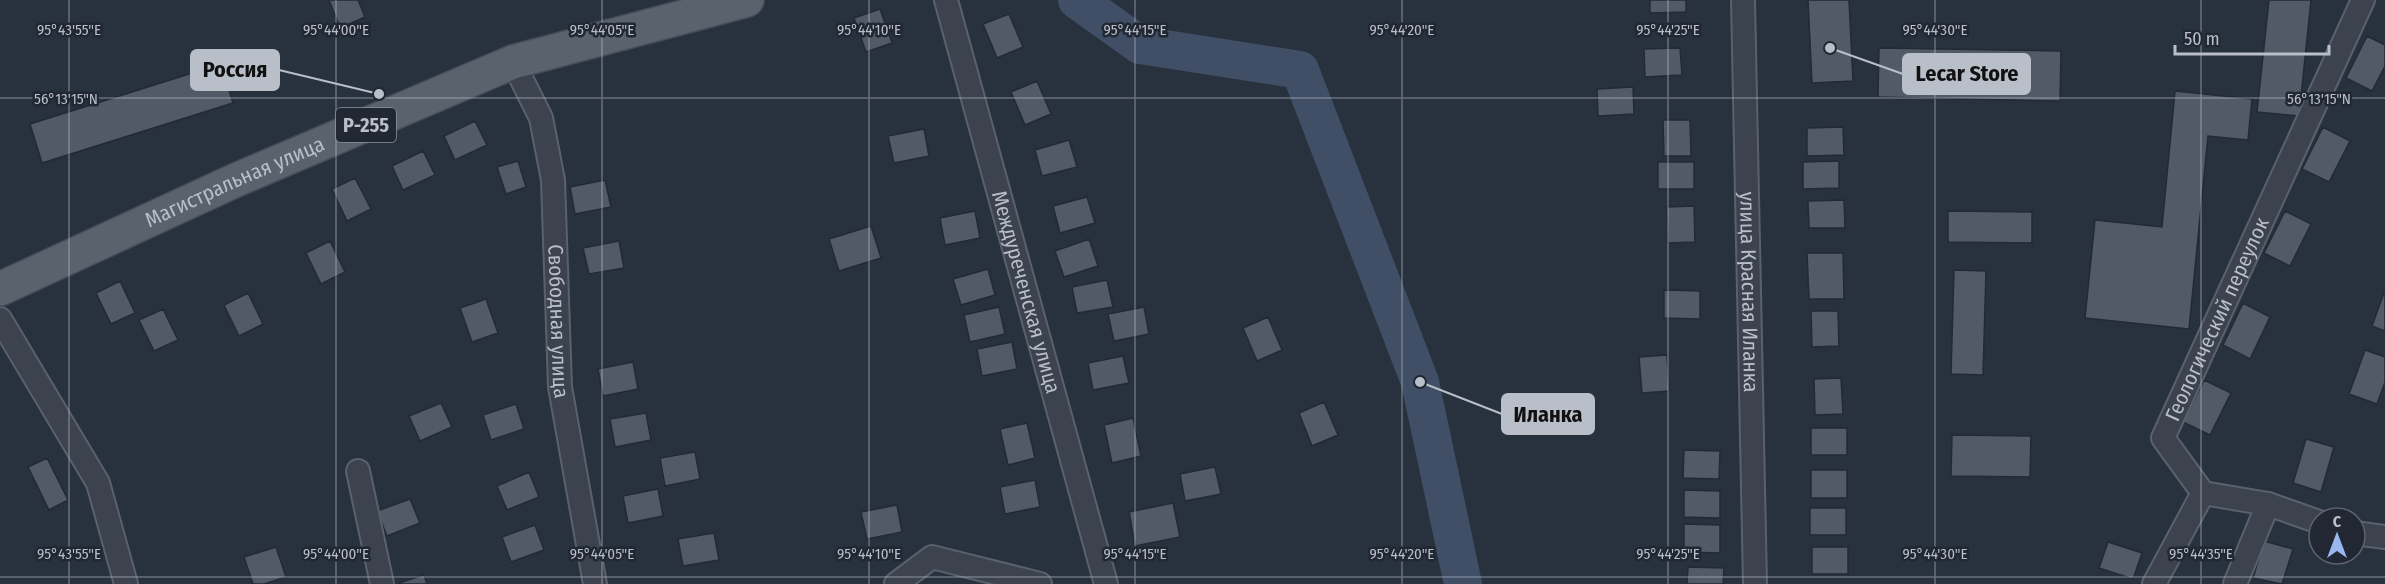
<svg xmlns="http://www.w3.org/2000/svg" width="2385" height="584" font-family="'Fira Sans Condensed',sans-serif">
<style>
.lines{fill:none;stroke-linecap:round;stroke-linejoin:round}
.river{stroke:#404f65;stroke-width:38}
.building{fill:#525a68;stroke:#232a35;stroke-width:1.5}
.minor-casing{stroke:#5a616c;stroke-width:26}
.primary-casing{stroke:#464c57;stroke-width:36}
.minor{stroke:#3c434e;stroke-width:22}
.primary{stroke:#5a626e;stroke-width:33}
.ticks{fill:none;stroke:#b9bfc9;stroke-width:1.5;stroke-opacity:0.45}
.labels{text-anchor:middle;dominant-baseline:central;stroke-width:5;stroke-linejoin:round;paint-order:stroke}
.shield{fill:#212833;stroke:#8b929c;stroke-width:1.5}
.shield-label{font-size:20px;font-weight:bold;fill:#b9bfc9}
.street-label{font-size:21px;fill:#b9bfc9;stroke:#212833}
.ticks-label{font-size:15px;text-anchor:middle;fill:#b9bfc9;stroke:#212833;stroke-width:5;stroke-linejoin:round;paint-order:stroke}
.leader{fill:none;stroke:#b9bfc9;stroke-width:2}
.callout-dot{fill:#b9bfc9;stroke:#212833;stroke-width:2}
.callout{fill:#b9bfc9;stroke:#b9bfc9;stroke-width:2}
.callout-label{font-size:22px;text-anchor:middle;font-weight:bold;fill:#111}
</style>
<rect width="100%" height="100%" fill="#28313e"/>
<g class="lines">
<path class="river" d="M1077,0L1140,45L1300,70L1420,382L1463,584"/>
</g>
<path class="building" d="M329,0H358L365,17L340,28Z
M1650,0H1686V12L1650,13Z
M1808,0H1849L1853,81L1812,83Z
M2269,0H2311L2299,116L2257,112Z
M880,9L892,43L866,52L854,18Z
M1009,14L1023,47L997,58L983,24Z
M2367,36L2385,45V66L2372,91L2346,78Z
M1680,48L1682,75L1645,77L1644,49Z
M1879,48L2061,51L2060,101L1878,97Z
M221,64L233,103L42,163L30,124Z
M1037,81L1051,114L1025,125L1011,92Z
M1633,87L1634,114L1598,116L1597,89Z
M2175,91L2252,99L2248,140L2208,136L2189,329L2085,318L2095,220L2162,227Z
M1663,120H1690L1691,156H1664Z
M475,121L487,145L455,160L444,136Z
M1843,127L1844,155L1807,156V128Z
M2323,127L2350,141L2329,182L2302,169Z
M924,129L929,156L894,163L888,136Z
M1069,140L1077,167L1042,176L1035,150Z
M423,151L435,175L403,190L392,166Z
M518,161L526,187L506,194L497,167Z
M1839,161V188L1803,189V162Z
M1658,162H1694V189H1658Z
M355,178L371,209L347,221L332,189Z
M605,180L611,207L575,214L570,187Z
M1087,197L1095,223L1060,233L1053,206Z
M1844,200L1845,228H1809L1808,201Z
M1694,206L1695,242L1668,243L1667,207Z
M975,211L980,238L945,245L940,218Z
M1948,211L2032,212V243L1948,242Z
M2285,211L2311,224L2290,266L2264,253Z
M871,226L881,258L839,271L829,239Z
M1089,239L1098,266L1064,277L1055,251Z
M330,241L345,272L321,284L306,253Z
M619,241L624,268L589,274L583,248Z
M1807,253H1843L1844,299H1809Z
M988,269L995,295L961,305L953,279Z
M1954,270L1986,271L1983,375L1951,374Z
M1107,280L1113,307L1077,313L1072,287Z
M120,281L135,313L111,324L96,293Z
M1664,290L1700,291V319L1664,318Z
M2385,290V331L2372,326Z
M248,293L263,324L239,336L224,305Z
M486,299L498,333L472,342L460,308Z
M2243,303L2270,317L2250,359L2223,345Z
M999,307L1005,334L970,342L964,315Z
M1144,307L1149,334L1114,341L1108,314Z
M163,309L178,340L154,351L139,320Z
M1811,311H1838L1839,346L1812,347Z
M1268,317L1282,350L1257,361L1243,328Z
M1012,342L1017,369L982,376L977,349Z
M2365,350L2385,357V382L2377,404L2349,394Z
M1667,355L1669,391L1642,393L1639,357Z
M1123,356L1129,383L1093,390L1088,363Z
M633,362L638,389L603,396L598,369Z
M1841,378L1843,414L1815,415L1814,379Z
M2204,380L2231,393L2210,435L2183,422Z
M1324,402L1338,435L1312,446L1299,413Z
M441,403L452,427L420,441L409,416Z
M516,404L524,429L491,440L483,415Z
M646,413L651,440L615,447L610,419Z
M1133,418L1141,456L1112,463L1104,425Z
M1027,423L1035,458L1008,465L1000,429Z
M1811,428H1847V455H1811Z
M1952,435L2031,436L2030,477L1951,476Z
M2306,439L2334,447L2321,492L2293,483Z
M1684,450L1720,451L1719,479L1683,478Z
M695,452L700,479L665,486L660,458Z
M47,458L68,500L49,510L28,467Z
M1215,467L1221,494L1185,501L1180,474Z
M1811,470H1847V498H1811Z
M529,472L539,497L507,510L497,486Z
M1035,480L1040,507L1005,514L1000,487Z
M658,489L663,516L628,523L623,496Z
M1684,490L1720,491V518L1684,517Z
M410,499L420,523L387,536L377,511Z
M1173,503L1180,537L1135,546L1129,512Z
M897,505L902,532L867,539L861,512Z
M1810,508H1846V535H1810Z
M1684,524L1720,525V553L1684,552Z
M535,525L544,550L511,562L502,537Z
M714,533L719,560L683,566L678,539Z
M2264,541L2293,549L2282,584L2253,578Z
M2108,542L2142,553L2133,579L2099,568Z
M276,547L286,577L264,584H253L244,557Z
M1812,547H1848V574H1812Z
M1688,567L1724,568L1723,584H1687Z
M424,575L427,584H399V583Z"/>
<g class="lines">
<g class="minor-casing">
<g id="minor">
<path id="s1" d="M946,0L1106,584"/>
<path id="s2" d="M1743,0L1755,584"/>
<path id="s3" d="M513,62L541,118L553,180L560,387L595,584"/>
<path d="M0,319L98,483L126,584"/>
<path d="M358,471L382,584"/>
<path d="M2268,504L2319,522"/>
<path d="M2355,533L2385,537"/>
<path d="M896,584L932,557L1040,584"/>
<path d="M2154,584L2203,493"/>
<path id="s4" d="M2235,584L2268,504L2203,493L2163,438L2363,0"/>
</g>
</g>
<g class="primary-casing">
<g id="primary">
<path id="s5" d="M0,289L236,180L513,62L747,0"/>
</g>
</g>
<use href="#minor" class="minor"/>
<use href="#primary" class="primary"/>
</g>
<path class="ticks" d="M69,0V584M336,0V584M602,0V584M869,0V584M1135,0V584M1402,0V584M1668,0V584M1935,0V584M2201,0V584M0,98H2385M0,577H2385"/>
<g class="labels">
<rect class="shield" x="336" y="108" width="60" height="34" rx="4.5"/>
<g class="shield-label">
<text x="366" y="125">Р-255</text>
</g>
<g class="street-label">
<text stroke="none"><textPath href="#s5" startOffset="258">Магистральная улица</textPath></text>
<text stroke="none"><textPath href="#s1" startOffset="303">Междуреченская улица</textPath></text>
<text stroke="none"><textPath href="#s2" startOffset="292">улица Красная Иланка</textPath></text>
<text stroke="none"><textPath href="#s4" startOffset="351">Геологический переулок</textPath></text>
<text stroke="none"><textPath href="#s3" startOffset="267">Свободная улица</textPath></text>
</g>
</g>
<g class="ticks-label">
<text x="69" y="35">95°43'55"E</text>
<text x="336" y="35">95°44'00"E</text>
<text x="602" y="35">95°44'05"E</text>
<text x="869" y="35">95°44'10"E</text>
<text x="1135" y="35">95°44'15"E</text>
<text x="1402" y="35">95°44'20"E</text>
<text x="1668" y="35">95°44'25"E</text>
<text x="1935" y="35">95°44'30"E</text>
<text x="66" y="104">56°13'15"N</text>
<text x="2319" y="104">56°13'15"N</text>
<text x="69" y="559">95°43'55"E</text>
<text x="336" y="559">95°44'00"E</text>
<text x="602" y="559">95°44'05"E</text>
<text x="869" y="559">95°44'10"E</text>
<text x="1135" y="559">95°44'15"E</text>
<text x="1402" y="559">95°44'20"E</text>
<text x="1668" y="559">95°44'25"E</text>
<text x="1935" y="559">95°44'30"E</text>
<text x="2201" y="559">95°44'35"E</text>
</g>
<path class="leader" d="M379 94L279 70M1830 48L1903 74M1420 382L1502 414"/>
<g class="callout-dot">
<circle cx="379" cy="94" r="6"/>
<circle cx="1830" cy="48" r="6"/>
<circle cx="1420" cy="382" r="6"/>
</g>
<g class="callout">
<rect x="191" y="50" width="88" height="40" rx="6"/>
<rect x="1903" y="54" width="127" height="40" rx="6"/>
<rect x="1502" y="394" width="92" height="40" rx="6"/>
</g>
<g class="callout-label">
<text x="235" y="77">Россия</text>
<text x="1967" y="81">Lecar Store</text>
<text x="1548" y="422">Иланка</text>
</g>
<g transform="translate(2337 536)"><circle r="28" fill="#212833" stroke="#5e646f" stroke-width="1.5"/>
<path d="M0-4.5L10 22L0 15L-10 22Z" fill="#99b8ed"/>
<text y="-9" font-size="16" font-weight="bold" text-anchor="middle" fill="#b9bfc9">С</text>
</g>
<path d="M2175 45v9h154v-9" fill="none" stroke="#b9bfc9" stroke-width="3"/>
<text x="2184" y="45" font-size="18" fill="#b9bfc9" stroke="#212833" stroke-width="4.5" paint-order="stroke">50 m</text>
</svg>
